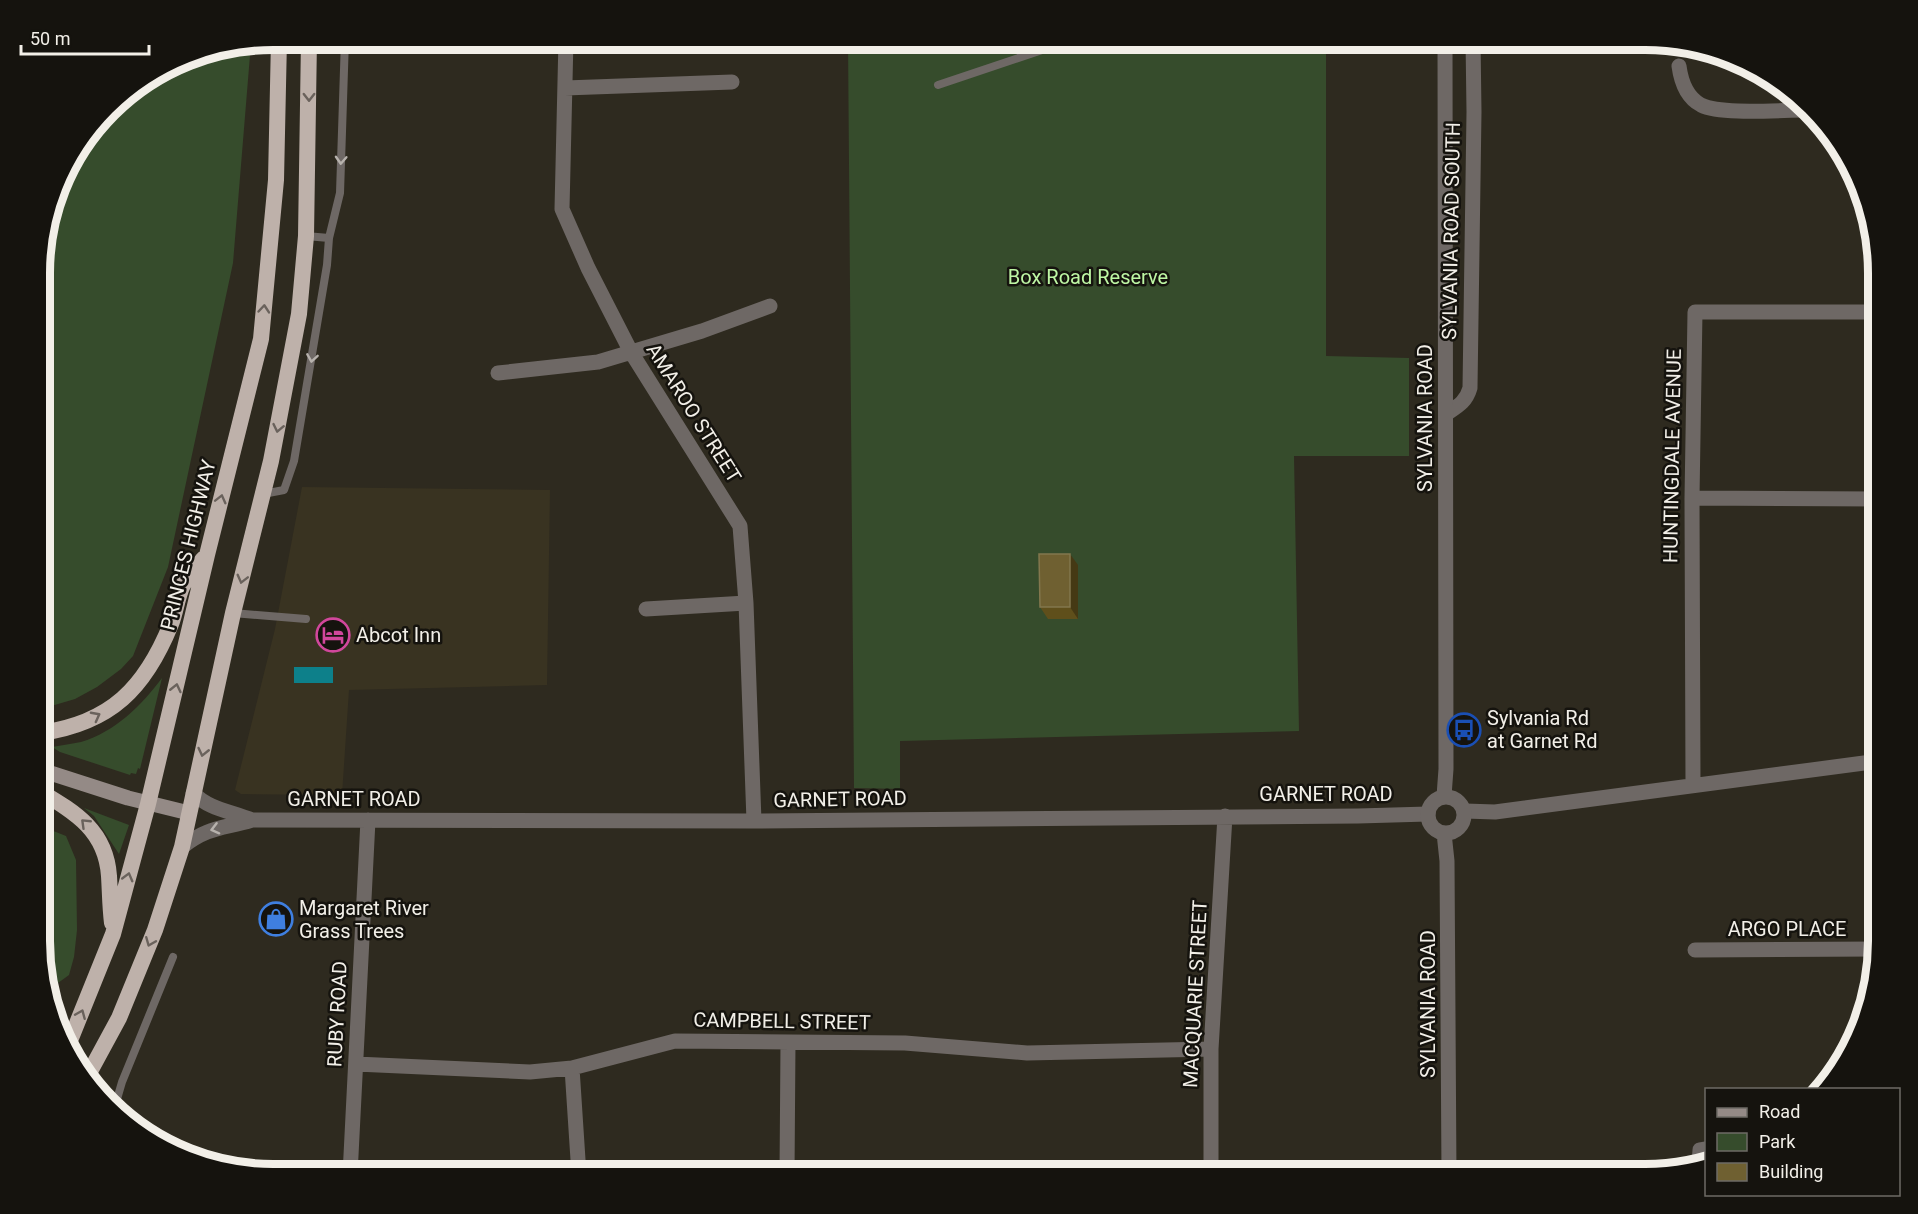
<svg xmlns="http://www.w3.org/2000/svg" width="1918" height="1214" font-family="Roboto,sans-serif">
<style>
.built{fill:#393321}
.green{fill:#364c2c}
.water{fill:#0d808a}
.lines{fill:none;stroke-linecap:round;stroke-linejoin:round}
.service{stroke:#6e6865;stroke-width:8}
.minor{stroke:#6e6865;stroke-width:15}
.tertiary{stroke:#6e6865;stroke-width:15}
.secondary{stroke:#948a86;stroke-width:15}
.trunk{stroke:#beb1aa;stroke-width:16}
.wall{fill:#5f4f1b}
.shaded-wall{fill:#453914}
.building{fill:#6f6031;stroke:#83774e;stroke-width:1.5}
.oneway{stroke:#6a625c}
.oneway2{stroke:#b7b2ad}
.labels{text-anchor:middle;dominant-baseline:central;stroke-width:5;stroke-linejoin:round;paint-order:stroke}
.street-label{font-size:20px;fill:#f2efe8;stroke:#15130e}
.park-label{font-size:20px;fill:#bef6a4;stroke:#15130e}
.poi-label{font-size:20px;fill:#f2efe8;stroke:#15130e;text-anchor:start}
.rim{fill:none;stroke:#f2efe8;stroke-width:8}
</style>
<rect width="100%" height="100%" fill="#2e2a1f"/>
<path class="built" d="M302,487L550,490L547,685L349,690L342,795L241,794L235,790L275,629Z"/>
<path class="green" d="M848,39H1326V356L1409,358V456H1294L1299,731L900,741V789L854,788Z
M251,43L233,263L168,567L133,656L121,669L97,687L75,699L41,709V242L63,169L118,97L183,57Z
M162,678L140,769L138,768L136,774L131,773L130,775L60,752L52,747C62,745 72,744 81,742C115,732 142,705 162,678Z
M84,808L129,825L119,854L94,816Z
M41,826L66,836L76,860L77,930L74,957L69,975L47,991L41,972Z"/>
<path class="water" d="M294,667H333V683H294Z"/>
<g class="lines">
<path class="service" d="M938,85L1075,39
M306,236L329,238
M263,494L284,490L294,461L327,265L329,238L340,193L345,39
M233,613L306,619
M115,1106L122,1082L173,957"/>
<path class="minor" d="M566,39L562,209L588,268L631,352L740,526L746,603L754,821
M1679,66C1681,81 1686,97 1701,105C1721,115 1780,110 1804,110
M565,88L732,82
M498,373L598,362L702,331L770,306
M1446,414C1458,406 1466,402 1470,388L1474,112L1473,39
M1692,498L1879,499
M646,609L746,603
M1693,785L1692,498L1695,312H1879
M193,793C210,810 231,811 252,820
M1465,811L1495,812L1879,761
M182,847C209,826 223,829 252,820L754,821L1358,816L1428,814
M1695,950L1879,949
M356,1064L530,1072L572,1068L675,1041L905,1043L1027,1053L1211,1049
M572,1068L579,1175
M1699,1163L1700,1150L1706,1149
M350,1175L368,820
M787,1175L788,1042
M1211,1175V1049L1225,816"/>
<path class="tertiary" d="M1444,796L1446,769L1445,39
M1428 815a18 18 0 1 1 36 0a18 18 0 1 1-36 0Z
M1444,833L1447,861L1449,1175"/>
<path class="secondary" d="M41,770L128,798L189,813"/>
<path class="trunk" d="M41,733C111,723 145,688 171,624C176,612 177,597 183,585C188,576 197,567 203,559
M41,792C76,813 106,831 109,876C110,892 110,907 112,923
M67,1048L113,934L148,804L207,555L261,339L276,180L279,39
M87,1077L119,1018L155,930L182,847L233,613L271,461L299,314L306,236L309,39"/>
</g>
<path class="wall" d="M1078,565V619H1048L1040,607Z"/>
<path class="shaded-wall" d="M1070,554L1078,565V619L1070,607Z"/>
<path class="building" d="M1039,554H1070V607H1040Z"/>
<defs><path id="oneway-chevron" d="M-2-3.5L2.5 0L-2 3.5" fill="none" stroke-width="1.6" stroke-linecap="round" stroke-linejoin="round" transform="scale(1.5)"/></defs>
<g class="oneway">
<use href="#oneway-chevron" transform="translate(309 97) rotate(90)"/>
<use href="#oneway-chevron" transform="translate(264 309) rotate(-85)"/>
<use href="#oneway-chevron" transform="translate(278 428) rotate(102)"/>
<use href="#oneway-chevron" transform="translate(221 499) rotate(-76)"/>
<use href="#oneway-chevron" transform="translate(242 579) rotate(104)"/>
<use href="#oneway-chevron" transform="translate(176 688) rotate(-77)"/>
<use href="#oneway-chevron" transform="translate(96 716) rotate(-28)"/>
<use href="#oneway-chevron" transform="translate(203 752) rotate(103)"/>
<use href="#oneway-chevron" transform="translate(85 823) rotate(-136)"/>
<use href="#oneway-chevron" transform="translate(128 877) rotate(-75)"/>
<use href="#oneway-chevron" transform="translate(150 942) rotate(112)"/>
<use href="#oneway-chevron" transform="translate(81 1014) rotate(-67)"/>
</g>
<g class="oneway2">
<use href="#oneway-chevron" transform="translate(341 160) rotate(93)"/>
<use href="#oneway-chevron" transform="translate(312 358) rotate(99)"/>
<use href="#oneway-chevron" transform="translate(215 829) rotate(166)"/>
</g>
<defs>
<g id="hotel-ring" transform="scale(1.725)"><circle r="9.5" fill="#15130e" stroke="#d1479c" stroke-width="1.5"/><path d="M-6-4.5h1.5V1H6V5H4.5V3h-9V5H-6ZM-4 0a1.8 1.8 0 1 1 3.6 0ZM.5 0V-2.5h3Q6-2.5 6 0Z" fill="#d1479c"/></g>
<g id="bus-ring" transform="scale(1.725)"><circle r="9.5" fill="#15130e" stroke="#1a4fb4" stroke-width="1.5"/><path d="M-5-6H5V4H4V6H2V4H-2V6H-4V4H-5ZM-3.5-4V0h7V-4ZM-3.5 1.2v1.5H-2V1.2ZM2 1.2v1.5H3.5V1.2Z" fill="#1a4fb4"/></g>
<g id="shop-ring" transform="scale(1.725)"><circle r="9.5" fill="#15130e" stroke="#3f7fe0" stroke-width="1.5"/><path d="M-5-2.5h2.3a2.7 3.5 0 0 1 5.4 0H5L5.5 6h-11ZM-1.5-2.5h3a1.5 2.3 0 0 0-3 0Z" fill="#3f7fe0"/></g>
</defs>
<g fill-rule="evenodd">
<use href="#hotel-ring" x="333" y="635"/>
<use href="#bus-ring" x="1464" y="730"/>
<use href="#shop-ring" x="276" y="919"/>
</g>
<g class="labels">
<g class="street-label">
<text transform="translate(1451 231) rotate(-89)">SYLVANIA ROAD SOUTH</text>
<text transform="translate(694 413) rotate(58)">AMAROO STREET</text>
<text transform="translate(1425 418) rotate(-90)">SYLVANIA ROAD</text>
<text transform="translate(1672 456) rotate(-89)">HUNTINGDALE AVENUE</text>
<text transform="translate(188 545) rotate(-76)">PRINCES HIGHWAY</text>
<text x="1326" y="794">GARNET ROAD</text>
<text x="354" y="799">GARNET ROAD</text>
<text transform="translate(840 799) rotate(-1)">GARNET ROAD</text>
<text x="1787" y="929">ARGO PLACE</text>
<text transform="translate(1195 994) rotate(-87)">MACQUARIE STREET</text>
<text transform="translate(1428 1004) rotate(-90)">SYLVANIA ROAD</text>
<text transform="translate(337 1014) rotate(-87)">RUBY ROAD</text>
<text transform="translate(782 1021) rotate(1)">CAMPBELL STREET</text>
</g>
<g class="park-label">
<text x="1088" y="277">Box Road Reserve</text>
</g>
<g class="poi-label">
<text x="356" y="635">Abcot Inn</text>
<text x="1487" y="718">Sylvania Rd<tspan x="1487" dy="23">at Garnet Rd</tspan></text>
<text x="299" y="908">Margaret River<tspan x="299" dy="23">Grass Trees</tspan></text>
</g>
</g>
<path d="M0 0H1918V1214H0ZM273 50H1645A223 223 0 0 1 1868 273V941A223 223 0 0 1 1645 1164H273A223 223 0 0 1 50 941V273A223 223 0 0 1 273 50Z" fill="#15130e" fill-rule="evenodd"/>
<path class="rim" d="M273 50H1645A223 223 0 0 1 1868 273V941A223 223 0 0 1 1645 1164H273A223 223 0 0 1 50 941V273A223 223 0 0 1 273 50Z"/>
<rect x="1705" y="1088" width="195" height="108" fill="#15130e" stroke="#6d6b65" stroke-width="1.5"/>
<rect x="1717" y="1108" width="30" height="9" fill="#948a86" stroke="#6d6b65" stroke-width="1.5"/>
<text x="1759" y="1118" font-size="18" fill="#f2efe8">Road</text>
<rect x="1717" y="1133" width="30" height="18" fill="#364c2c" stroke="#6d6b65" stroke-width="1.5"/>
<text x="1759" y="1148" font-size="18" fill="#f2efe8">Park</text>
<rect x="1717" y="1163" width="30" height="18" fill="#6f6031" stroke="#6d6b65" stroke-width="1.5"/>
<text x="1759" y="1178" font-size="18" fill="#f2efe8">Building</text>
<path d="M21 45v9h128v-9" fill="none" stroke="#f2efe8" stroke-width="3"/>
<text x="30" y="45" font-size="18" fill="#f2efe8" stroke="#15130e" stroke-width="4.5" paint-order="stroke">50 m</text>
</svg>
